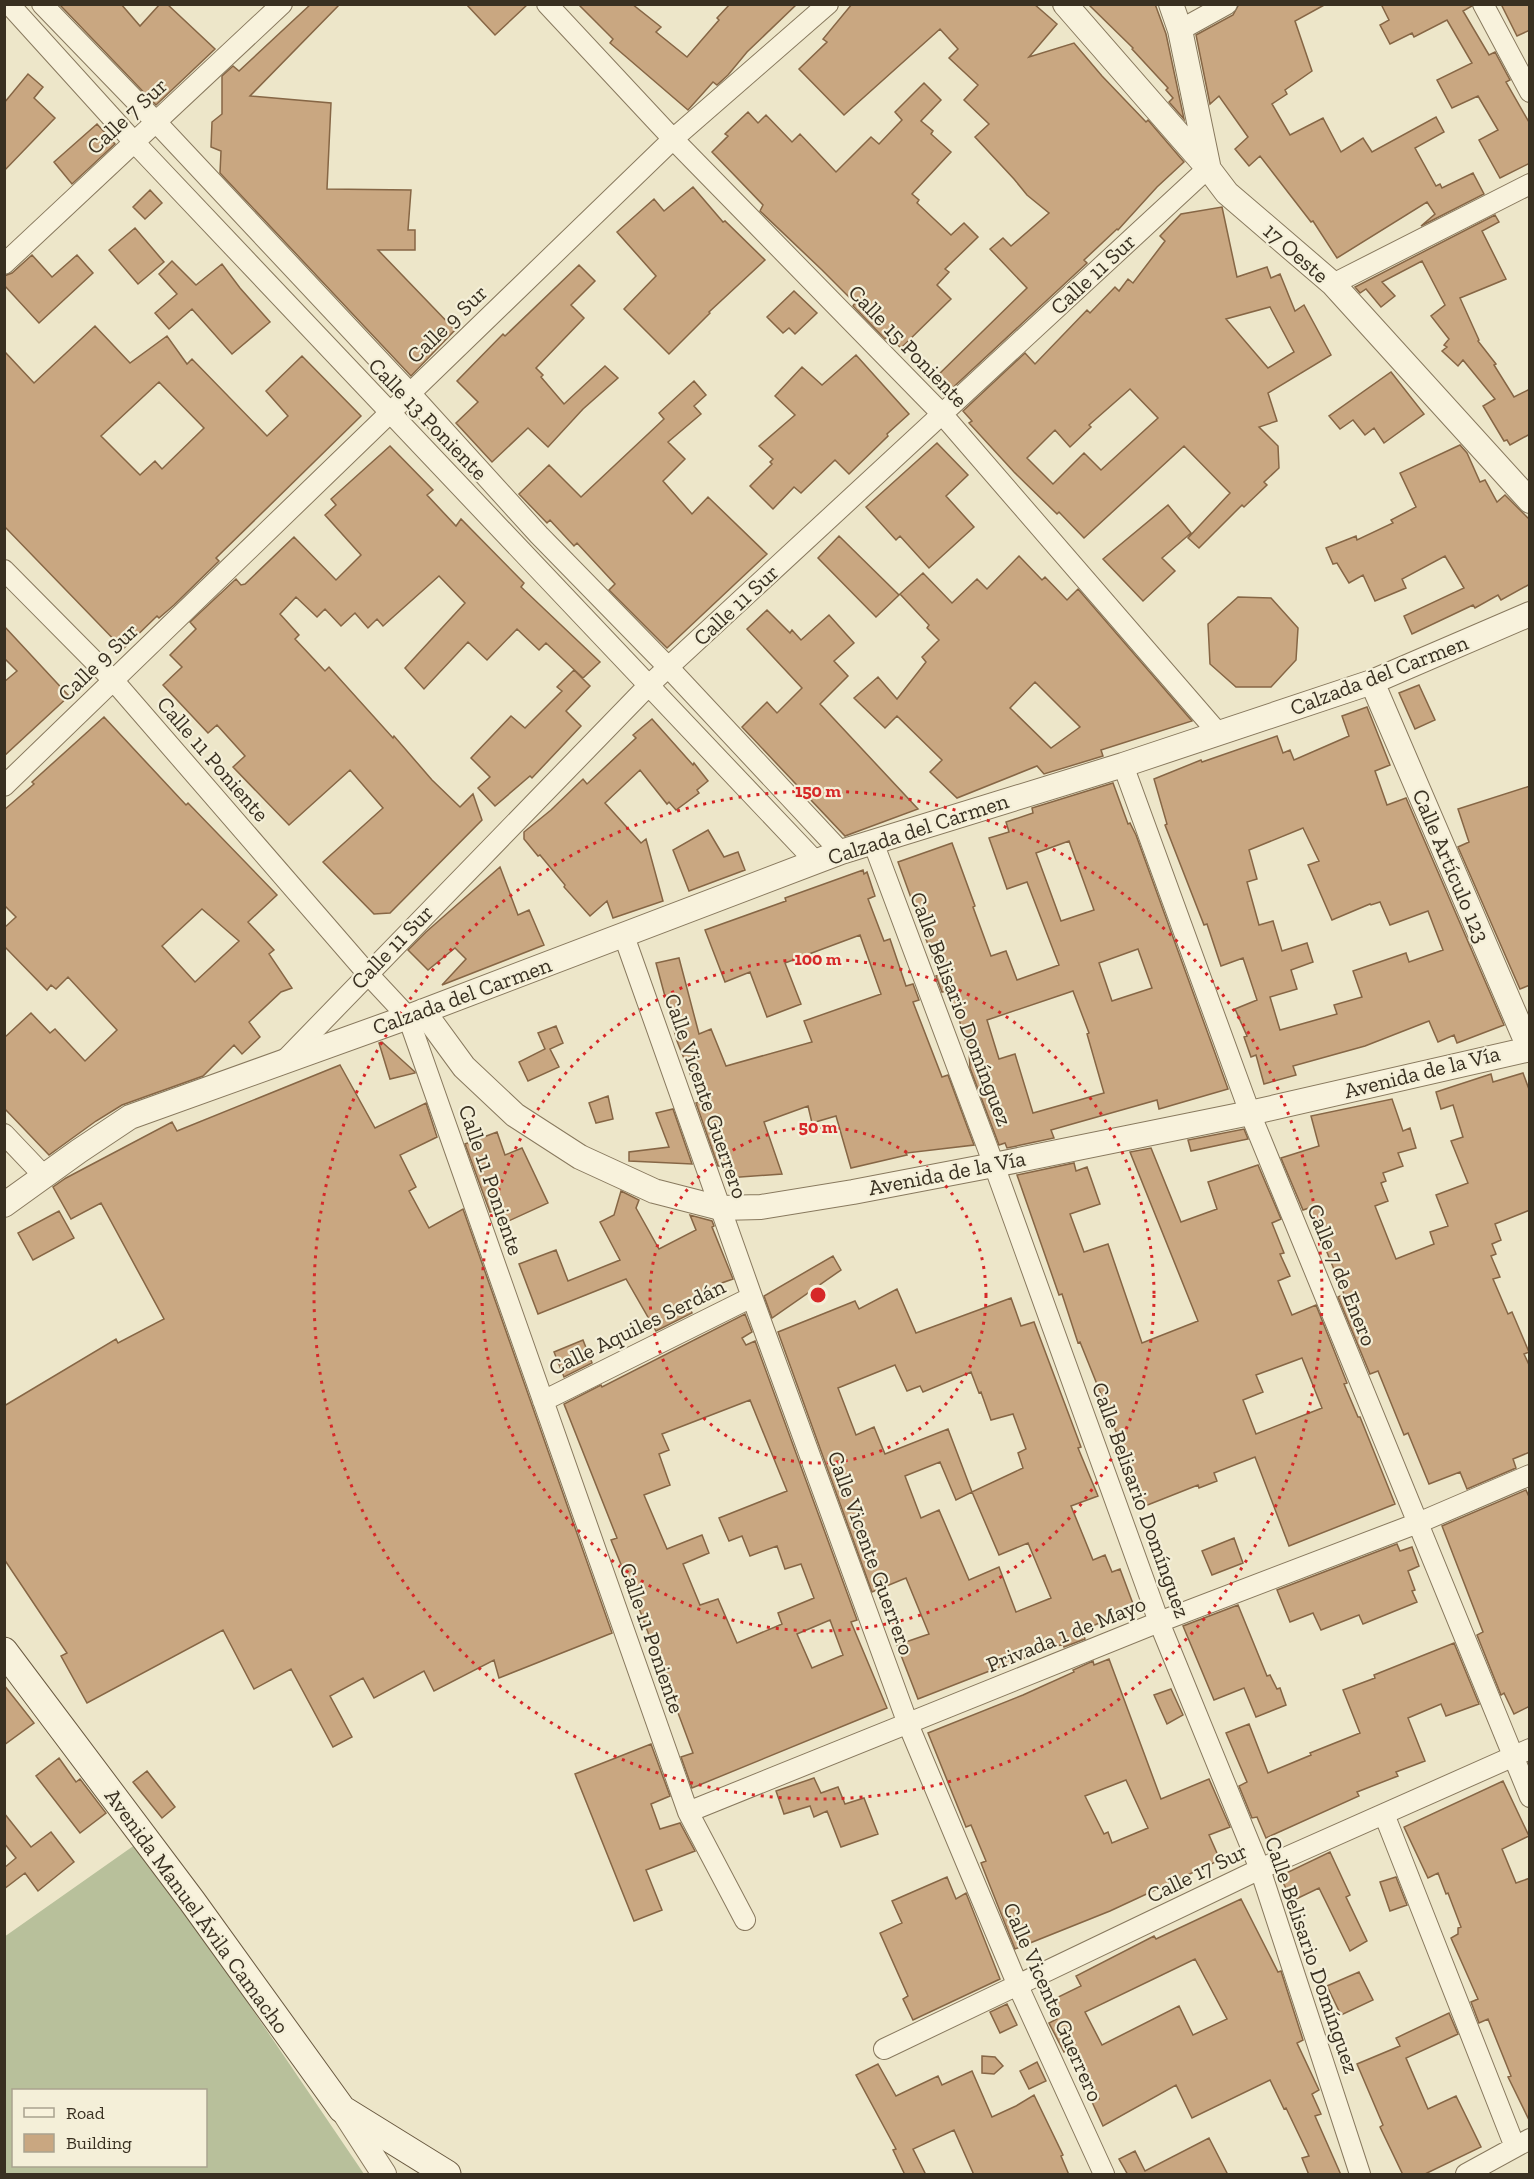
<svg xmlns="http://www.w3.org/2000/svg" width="1534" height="2179" font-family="'Zilla Slab',serif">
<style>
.cemetery{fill:#b8c09b;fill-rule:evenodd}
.building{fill:#c9a781;stroke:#866645;stroke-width:1.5;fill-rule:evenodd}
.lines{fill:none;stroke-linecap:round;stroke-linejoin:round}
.minor-casing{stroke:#88795e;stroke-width:22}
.tertiary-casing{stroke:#88795e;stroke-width:26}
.secondary-casing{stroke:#6a5a41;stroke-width:29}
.minor{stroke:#f8f2dc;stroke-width:20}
.tertiary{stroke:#f8f2dc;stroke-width:24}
.secondary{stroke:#f8f2dc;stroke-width:27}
.ring{fill:none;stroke:#d62828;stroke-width:3;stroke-dasharray:3 6}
.labels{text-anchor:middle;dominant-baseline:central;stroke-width:4.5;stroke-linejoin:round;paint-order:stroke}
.street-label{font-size:22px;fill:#393021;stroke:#f4efd8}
.centre{fill:#d62828;stroke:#f4efd8;stroke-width:3}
.ring-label{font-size:18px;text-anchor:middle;font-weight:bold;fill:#d62828;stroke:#f4efd8;stroke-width:4.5;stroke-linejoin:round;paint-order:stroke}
</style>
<rect width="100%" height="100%" fill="#ede6c9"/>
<path class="cemetery" d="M139,1842L364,2174H5L4,1937ZM14,2090H206V2166H14Z"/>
<path class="building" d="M59,4H121L140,26L160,4H167L215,49L156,105Z
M311,4H340L250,96L331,103L327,189L411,190L408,230H415V250H378L455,330L411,376L220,173L221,151L211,147L212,122L222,114V76L233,66L239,71Z
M466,4H528L495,35Z
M578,4H632L661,27L656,32L687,57L719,20L717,18L730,4H797L747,52L728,75L717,85L713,82L688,110L610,43L613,39Z
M852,4H1034L1057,24L1029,57L1074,43L1102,76L1146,122L1148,120L1184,162L1157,187L1118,230L1117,229L1084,260L1087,263L946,394L932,381L1027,288L990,249L1003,238L1011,246L1049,213L1027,195L1014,179L975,137L989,124L964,100L978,85L949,58L958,49L940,29L844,115L799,69L827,42L823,39Z
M1088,4H1155L1166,34L1184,119L1169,102L1173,98L1166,90L1168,88L1132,49L1133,48Z
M1239,4H1326L1295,21L1312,71L1285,90L1287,94L1272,104L1290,135L1323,118L1341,152L1363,138L1372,152L1436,117L1444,132L1415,148L1436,186L1440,184L1442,188L1473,173L1484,194L1421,226L1435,214L1427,202L1337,258L1313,221L1311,222L1260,156L1249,166L1235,149L1248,137L1219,96L1210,104L1196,35L1233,15Z
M1381,4H1471L1472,6L1463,11L1489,55L1495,52L1510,80L1506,82L1530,124V163L1500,178L1479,140L1498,130L1478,96L1452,108L1437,80L1472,63L1447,20L1414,37L1412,33L1390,44L1380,25L1389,20Z
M1501,4H1530V30L1517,36Z
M28,74L43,87L34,98L55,118L4,171V103Z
M924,83L941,100L921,121L933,131L931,134L951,152L912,194L919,200L917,203L951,235L964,223L978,237L945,269L949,272L937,285L951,299L901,348L888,336L885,339L853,306L855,303L822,270L760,211L763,205L712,152L728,136L725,134L748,112L758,123L766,115L792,142L800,134L836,172L871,137L879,144L902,120L895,112Z
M97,124L115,144L72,184L54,162Z
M693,187L723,222L725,221L765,260L709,312L710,313L669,354L624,309L656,276L617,232L654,199L664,211Z
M150,190L162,203L145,219L133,207Z
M1222,207L1237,277L1267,267L1271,278L1280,274L1295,311L1304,305L1331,355L1268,393L1277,421L1259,427L1278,446L1279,468L1264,482L1267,485L1244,507L1242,505L1199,548L1188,538L1230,493L1184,446L1084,538L1059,512L1057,514L1014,472L969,423L972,421L963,411L1025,353L1035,364L1087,310L1090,313L1115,287L1119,291L1128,279L1133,283L1165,241L1160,236L1181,214ZM1270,307L1294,352L1268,368L1226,319ZM1130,389L1158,418L1101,470L1084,453L1053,484L1027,458L1055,430L1070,447L1091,427L1089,425Z
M1495,215L1499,222L1482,231L1506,279L1460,298L1479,340L1478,341L1496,364L1494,365L1514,397L1530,389V434L1510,445L1507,440L1504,441L1483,406L1495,399L1463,360L1458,366L1442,351L1447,347L1444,345L1449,339L1431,316L1445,305L1422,261L1382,282L1395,296L1381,307L1366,289L1360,293L1355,287Z
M135,228L164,262L138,284L109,250Z
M32,255L52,277L77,255L93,273L39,323L4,285V276L12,273Z
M172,261L196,285L222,264L240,288L270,322L232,354L192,309L169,329L155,313L177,294L159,274Z
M579,265L595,281L571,305L584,318L536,368L543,375L541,377L564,404L605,366L618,378L583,409L548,447L528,428L492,462L456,423L478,402L457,381L503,334L505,336Z
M794,291L817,313L795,334L789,328L783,333L767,317Z
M95,326L130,363L167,336L187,364L192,359L267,436L288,416L266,391L302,356L361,416L216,558L219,561L174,605L159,618L157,616L123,649L4,526V351L34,383ZM159,382L204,428L162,469L155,461L140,475L101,436Z
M856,355L909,414L887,434L888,436L849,474L835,460L801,493L794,487L773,509L750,486L772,464L770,462L773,459L759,446L795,415L775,396L802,367L822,385Z
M1391,372L1424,414L1384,443L1374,428L1365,435L1353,420L1340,429L1329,416Z
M694,381L706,395L694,406L701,414L668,442L685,459L663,481L692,514L708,497L767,554L667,648L609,590L615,584L577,543L574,546L550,520L547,523L519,494L549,465L581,497L664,419L659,413Z
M937,443L968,475L946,496L974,527L929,568L900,536L896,540L866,507Z
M1460,445L1467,453L1480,482L1485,480L1497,502L1505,495L1530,520V584L1501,600L1498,595L1475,608L1473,605L1412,634L1404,616L1464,588L1445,556L1402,579L1406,588L1375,601L1363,575L1349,583L1337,563L1333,564L1326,548L1356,536L1357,540L1393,523L1391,520L1416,507L1400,473Z
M390,446L433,490L427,495L456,526L461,519L524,583L521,587L600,662L583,678L546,643L539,650L517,629L487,660L468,642L424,689L405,668L465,603L439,576L383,626L377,619L368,628L355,613L341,626L325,609L317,617L296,597L280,614L299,635L295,639L325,671L329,667L393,738L394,736L432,780L460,807L473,794L482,820L390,913L374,914L323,862L383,808L350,770L289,825L233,767L245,756L217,725L208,733L163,685L182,667L170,655L196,629L190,622L236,579L241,585L245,584L294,537L336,580L361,555L325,515L336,505L331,499Z
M1168,505L1191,533L1162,558L1175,571L1143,601L1103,559Z
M839,536L899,595L876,617L818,558Z
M1019,556L1042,580L1045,577L1067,600L1078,589L1192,721L1101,750L1103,756L1044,774L1037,766L957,798L930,772L942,760L897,716L885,728L854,698L878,677L897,699L926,662L922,657L939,640L927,628L929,625L900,594L923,573L952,603L977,579L987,589ZM1035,682L1080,727L1051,748L1010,708Z
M1238,597L1271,598L1298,628L1296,660L1271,687H1236L1210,664L1208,624Z
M767,610L790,633L792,630L801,640L829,615L854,643L834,661L848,676L820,704L918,809L845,836L742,727L767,702L777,713L802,688L747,629Z
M4,626L69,696L4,756V682L17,671L4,658Z
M574,670L590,686L566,711L581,726L532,778L530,776L495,806L478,788L490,777L471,758L511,716L525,728L562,691L557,687Z
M1419,685L1435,720L1415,729L1399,693Z
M1367,707L1390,765L1375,771L1387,805L1406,798L1504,1025L1457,1043L1454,1035L1438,1042L1429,1021L1365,1046L1293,1066L1296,1075L1264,1084L1256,1055L1251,1057L1244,1037L1247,1036L1235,1009L1257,1000L1243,958L1221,966L1207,924L1204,925L1165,825L1167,824L1154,779L1201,760L1202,762L1277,736L1283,753L1290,750L1294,760L1349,736L1342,716ZM1303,828L1319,861L1308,865L1332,920L1370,904L1371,905L1380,902L1390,925L1428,911L1443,950L1409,962L1406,953L1353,971L1362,997L1334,1005L1337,1014L1280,1030L1270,997L1297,989L1291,970L1313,962L1307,943L1282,951L1273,921L1259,925L1247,882L1257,879L1249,850Z
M104,717L186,805L188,803L277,895L248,922L274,950L269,954L292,988L281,992L249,1022L260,1037L242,1054L234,1045L203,1076L122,1105L96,1121L49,1155L4,1108V1038L31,1013L50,1033L55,1029L85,1061L117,1030L68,977L56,989L51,985L47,990L4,946V928L16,917L4,905V810L34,784L32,782ZM202,909L239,941L195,982L162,946Z
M652,719L693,765L694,763L708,781L697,790L699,793L676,810L669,802L667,804L640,770L605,803L641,843L646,839L663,901L613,918L607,901L590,916L564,887L565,885L540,855L538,856L524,839V832L551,810L583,779L587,784L636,738L633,735Z
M1113,783L1128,824L1130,823L1136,835L1228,1089L1159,1109L1157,1100L1051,1130L1054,1138L1007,1148L1005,1143L999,1145L970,1068L969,1052L958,1016L956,1017L946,991L942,992L936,976L939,975L898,862L952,843L975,906L973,907L991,956L1006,951L1017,980L1059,965L1027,882L1007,889L989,838L1009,832L1006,822L1033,813L1032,808ZM1069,841L1094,910L1061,921L1036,853ZM1138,949L1152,988L1112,1001L1099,963ZM1073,991L1089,1033L1087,1034L1104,1093L1033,1113L1015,1054L999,1059L987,1020Z
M1530,786V985L1520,989L1458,847L1469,842L1458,809Z
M708,830L724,857L738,852L745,870L689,891L673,850Z
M500,867L518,915L529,910L544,945L442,985L466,959L455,948L428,970L408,950L426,932Z
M863,870L864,874L867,872L875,896L868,899L884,941L890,939L906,986L913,984L919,1000L913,1002L942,1077L948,1075L974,1145L906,1153L907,1155L851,1168L836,1116L812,1123L808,1106L764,1122L782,1174L727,1178L723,1166H718L696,1103L700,1102L697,1091L677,1041L656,963L679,958L699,1034L711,1029L726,1066L812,1042L804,1021L881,994L860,935L785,963L801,1004L767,1017L750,972L725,982L705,930L786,901L785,898Z
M556,1026L563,1043L550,1049L559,1067L528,1081L519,1062L545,1049L538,1033Z
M382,1042L415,1072V1073L390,1079L379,1043Z
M340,1065L375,1128L426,1103L437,1137L400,1155L416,1187L409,1191L429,1228L463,1209L612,1633L499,1678L494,1660L434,1691L424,1671L374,1698L363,1678L330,1696L352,1737L333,1747L291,1669L254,1689L223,1630L87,1703L61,1656L67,1653L4,1559V1406L116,1339L118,1343L164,1319L101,1203L71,1219L53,1187L66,1178L172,1122L177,1131Z
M1523,1073L1530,1092V1210L1495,1224L1501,1240L1492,1244L1496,1254L1491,1256L1500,1277L1493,1279L1508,1314L1512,1312L1529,1352L1524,1354L1530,1367V1452L1513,1459L1516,1468L1467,1489L1460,1472L1429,1484L1408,1433L1404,1435L1378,1371L1370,1374L1338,1297L1344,1294L1309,1208L1303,1210L1281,1158L1319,1146L1311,1116L1392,1099L1403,1131L1410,1128L1416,1148L1398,1153L1403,1166L1383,1173L1386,1181L1381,1183L1388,1201L1375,1206L1396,1259L1434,1244L1430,1232L1448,1226L1436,1195L1468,1183L1451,1141L1463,1137L1453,1105L1441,1109L1436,1092L1491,1074L1493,1082Z
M608,1096L613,1119L596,1123L589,1103Z
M673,1109L692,1164L629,1161V1152L669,1147L656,1113Z
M1244,1129L1248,1139L1191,1151L1188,1140Z
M497,1132L505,1155L522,1148L548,1203L502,1224L497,1210L490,1212L465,1144Z
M1151,1148L1181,1222L1217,1209L1208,1182L1258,1165L1281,1219L1272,1223L1284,1253L1280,1254L1290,1276L1278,1281L1292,1315L1316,1305L1347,1383L1344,1384L1358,1417H1360L1395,1504L1289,1546L1255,1457L1214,1473L1217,1481L1199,1488L1198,1485L1145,1506L1123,1460L1127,1459L1080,1342L1078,1343L1062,1294L1059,1295L1017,1175L1074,1163L1076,1171L1087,1167L1100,1204L1070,1214L1084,1252L1108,1244L1142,1343L1198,1321L1130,1152ZM1302,1358L1322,1408L1256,1434L1243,1400L1263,1392L1256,1375Z
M621,1191L639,1200L636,1208L659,1249L696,1230L690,1215L712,1221L714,1226L712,1227L733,1279L716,1285L687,1302L692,1313L656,1331L626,1279L538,1314L519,1264L556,1250L568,1281L620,1260L600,1222L614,1215Z
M59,1211L74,1238L33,1260L18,1233Z
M833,1256L841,1270L772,1318L764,1296Z
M897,1289L916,1333L1011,1298L1021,1326L1034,1322L1081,1447L1078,1448L1098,1496L1071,1506L1093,1560L1105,1555L1112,1572L1120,1569L1135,1609L1082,1630L1085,1639L1064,1647L1063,1644L1010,1663L918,1699L897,1645L929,1634L906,1578L872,1592L778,1332L855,1301L859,1309ZM895,1365L907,1391L920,1386L923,1392L971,1372L979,1393L981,1392L991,1420L1013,1414L1026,1449L1018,1453L1023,1468L972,1492L948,1429L885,1454L874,1427L856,1435L838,1388ZM940,1462L956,1500L972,1492L999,1555L1028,1543L1051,1598L1016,1612L999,1567L969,1580L939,1510L921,1518L905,1476Z
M745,1314L752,1332L742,1338L746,1345L755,1341L857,1620L851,1622L887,1708L692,1788L681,1757L693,1753L640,1611L611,1540L617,1538L564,1404L601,1385L602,1387ZM750,1400L787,1491L719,1518L729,1541L742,1536L750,1556L777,1546L785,1569L801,1564L814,1598L778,1613L782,1624L737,1643L718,1599L700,1605L683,1564L709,1553L702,1535L667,1549L644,1495L670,1485L659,1454L669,1450L662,1434ZM830,1620L843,1655L812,1668L797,1634Z
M583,1340L592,1363L564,1377L554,1352Z
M1526,1490L1530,1499V1706L1514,1714L1504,1693L1501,1695L1477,1635L1483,1632L1442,1526Z
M1234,1538L1243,1563L1212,1575L1202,1551Z
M1397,1544L1400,1551L1412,1547L1419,1566L1408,1571L1415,1590L1412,1591L1417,1602L1363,1624L1359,1615L1321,1630L1313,1613L1290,1622L1277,1590Z
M1238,1605L1267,1676L1270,1675L1277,1689L1280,1688L1286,1705L1256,1717L1244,1688L1214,1700L1183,1626Z
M1454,1643L1479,1704L1446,1716L1441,1704L1408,1718L1425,1761L1396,1772L1398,1776L1357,1792L1359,1796L1266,1838L1257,1817L1252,1818L1239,1786L1247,1782L1226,1733L1249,1724L1268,1773L1311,1755L1310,1753L1360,1733L1343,1690L1375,1678L1374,1675Z
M1109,1659L1161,1799L1209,1779L1230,1827L1209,1835L1220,1860L1110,1911L1015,1949L981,1863L986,1861L971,1825L966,1827L928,1733L1023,1695L1074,1672L1073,1670L1093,1661L1094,1665ZM1126,1780L1148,1828L1112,1843L1108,1832L1104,1834L1085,1796Z
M4,1685L34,1723L4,1745Z
M1171,1689L1183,1715L1167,1724L1154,1695Z
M651,1744L670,1796L651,1804L660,1829L680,1823L695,1851L646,1870L662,1910L634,1921L575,1774Z
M59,1758L76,1782L80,1779L106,1813L80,1833L36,1776Z
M147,1771L175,1807L162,1818L133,1782Z
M814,1778L821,1793L838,1787L845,1804L864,1798L878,1834L841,1847L827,1811L814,1817L810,1806L784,1814L776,1791Z
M1503,1781L1529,1836L1502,1849L1516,1883L1530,1878V2122L1508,2077L1511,2076L1488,2019L1479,2023L1471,2002L1478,1999L1451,1938L1458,1934V1928L1461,1927L1448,1893L1446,1894L1438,1873L1428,1878L1404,1827Z
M4,1813L31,1847L51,1832L74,1862L38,1891L25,1873L4,1889V1868L16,1858L4,1843Z
M1330,1852L1350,1895L1346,1897L1367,1941L1350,1951L1319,1888L1292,1901L1280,1876Z
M947,1877L956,1899L966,1893L1000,1979L913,2020L903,1999L908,1996L880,1933L902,1923L892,1901Z
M1396,1877L1407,1905L1390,1911L1380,1882Z
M1241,1899L1278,1972L1281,1971L1303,2040L1297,2043L1319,2090L1312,2094L1321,2114L1315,2116L1341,2175H1309L1302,2158L1309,2156L1286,2108L1284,2109L1270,2080L1192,2118L1176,2085L1103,2126L1092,2102L1099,2099L1073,2048L1064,2052L1049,2023L1057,2019L1048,2002L1081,1986L1076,1976L1154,1936L1156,1939ZM1195,1959L1227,2019L1193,2035L1179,2006L1102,2045L1085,2012Z
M1359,1972L1373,2000L1341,2015L1327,1986Z
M1007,2004L1017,2025L1000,2033L990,2012Z
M1449,2013L1458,2034L1406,2058L1428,2109L1456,2096L1481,2147L1423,2175H1403L1380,2127L1383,2125L1357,2064L1400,2046L1396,2038Z
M982,2056L995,2057L1003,2066L994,2074L982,2073Z
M1037,2062L1046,2081L1029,2089L1020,2071Z
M878,2064L896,2096L938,2076L942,2085L972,2071L992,2117L1016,2106L1034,2095L1063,2155L1061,2156L1069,2175H974L954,2130L913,2149L926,2175H905L893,2150L896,2149L856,2075Z
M1209,2138L1228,2175H1128L1119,2159L1135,2151L1145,2171Z"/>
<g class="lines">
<g class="minor-casing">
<path id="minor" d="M9,4L134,142L816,862
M42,4L156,122L410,393L539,535L669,668L841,852
M547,4L673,139L942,414L1219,734
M1483,4L1530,92
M1180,30L1227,4
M4,264L282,4
M1333,284L1530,184
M4,570L113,680L367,973L408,1017L688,1812L745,1920
M1123,765L1250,1113L1530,1797
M4,786L673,139L828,4
M873,842L994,1165L1159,1622L1260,1869L1360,2174
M624,936L752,1297L908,1724L1018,1986L1104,2174
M284,1061L649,685L1208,168
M4,1134L44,1176
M543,1401L752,1297
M688,1812L1159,1622L1418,1523L1530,1475
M1384,1814L1515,2147
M884,2049L1260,1869L1530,1749
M1466,2174L1530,2139"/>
</g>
<g class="tertiary-casing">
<path id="tertiary" d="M1065,4L1208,168L1227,193L1333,284L1530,501
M1171,4L1180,30L1208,165
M1372,682L1530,1050
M423,1011L464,1067L515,1115L580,1157L654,1191L720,1208L761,1207L853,1192L994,1165L1250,1113L1530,1049
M4,1205L79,1151L130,1117L408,1017L841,852L1123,765L1372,682L1530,614
M342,2109L384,2174"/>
</g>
<g class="secondary-casing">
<path id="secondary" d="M4,1651L192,1901L342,2109L447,2174"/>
</g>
<use href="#minor" class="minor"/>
<use href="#tertiary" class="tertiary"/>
<use href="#secondary" class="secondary"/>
</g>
<g class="ring">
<circle cx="818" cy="1295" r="168"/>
<circle cx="818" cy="1295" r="336"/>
<circle cx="818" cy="1295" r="504"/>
</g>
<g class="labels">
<g class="street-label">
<text transform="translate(127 116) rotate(-43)">Calle 7 Sur</text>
<text transform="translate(1296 253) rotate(41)">17 Oeste</text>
<text transform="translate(1093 274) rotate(-43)">Calle 11 Sur</text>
<text transform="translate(447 324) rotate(-44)">Calle 9 Sur</text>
<text transform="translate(908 346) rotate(46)">Calle 15 Poniente</text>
<text transform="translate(428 419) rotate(46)">Calle 13 Poniente</text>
<text transform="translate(736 605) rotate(-43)">Calle 11 Sur</text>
<text transform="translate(98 662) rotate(-44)">Calle 9 Sur</text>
<text transform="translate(1379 675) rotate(-21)">Calzada del Carmen</text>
<text transform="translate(213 759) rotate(49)">Calle 11 Poniente</text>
<text transform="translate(918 829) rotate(-18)">Calzada del Carmen</text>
<text transform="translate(1451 866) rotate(67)">Calle Artículo 123</text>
<text transform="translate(392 947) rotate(-46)">Calle 11 Sur</text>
<text transform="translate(462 996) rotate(-20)">Calzada del Carmen</text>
<text transform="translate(961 1009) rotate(69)">Calle Belisario Domínguez</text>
<text transform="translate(1422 1072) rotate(-14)">Avenida de la Vía</text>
<text transform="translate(706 1096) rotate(71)">Calle Vicente Guerrero</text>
<text transform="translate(947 1173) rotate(-11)">Avenida de la Vía</text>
<text transform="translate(491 1180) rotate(71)">Calle 11 Poniente</text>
<text transform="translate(1342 1275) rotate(68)">Calle 7 de Enero</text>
<text transform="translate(637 1327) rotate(-26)">Calle Aquiles Serdán</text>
<text transform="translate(1141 1500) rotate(70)">Calle Belisario Domínguez</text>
<text transform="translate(871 1553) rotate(70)">Calle Vicente Guerrero</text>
<text transform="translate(1066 1634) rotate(-22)">Privada 1 de Mayo</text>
<text transform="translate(652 1638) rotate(71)">Calle 11 Poniente</text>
<text transform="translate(1197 1873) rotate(-26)">Calle 17 Sur</text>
<text transform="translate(197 1911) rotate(54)">Avenida Manuel Ávila Camacho</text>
<text transform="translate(1312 1955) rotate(71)">Calle Belisario Domínguez</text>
<text transform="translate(1053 2002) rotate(66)">Calle Vicente Guerrero</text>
</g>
</g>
<circle cx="818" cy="1295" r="9" class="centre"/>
<g class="ring-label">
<text x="818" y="797">150 m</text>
<text x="818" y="965">100 m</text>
<text x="818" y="1133">50 m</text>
</g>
<rect width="1534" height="2179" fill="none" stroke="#393021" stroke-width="12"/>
<rect x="12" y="2089" width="195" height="78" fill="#f4efd8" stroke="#a9a38f" stroke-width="1.5"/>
<rect x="24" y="2108" width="30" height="9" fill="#f8f2dc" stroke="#a9a38f" stroke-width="1.5"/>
<text x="66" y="2119" font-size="18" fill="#393021">Road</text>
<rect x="24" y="2134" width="30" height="18" fill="#c9a781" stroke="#a9a38f" stroke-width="1.5"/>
<text x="66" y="2149" font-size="18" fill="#393021">Building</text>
</svg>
